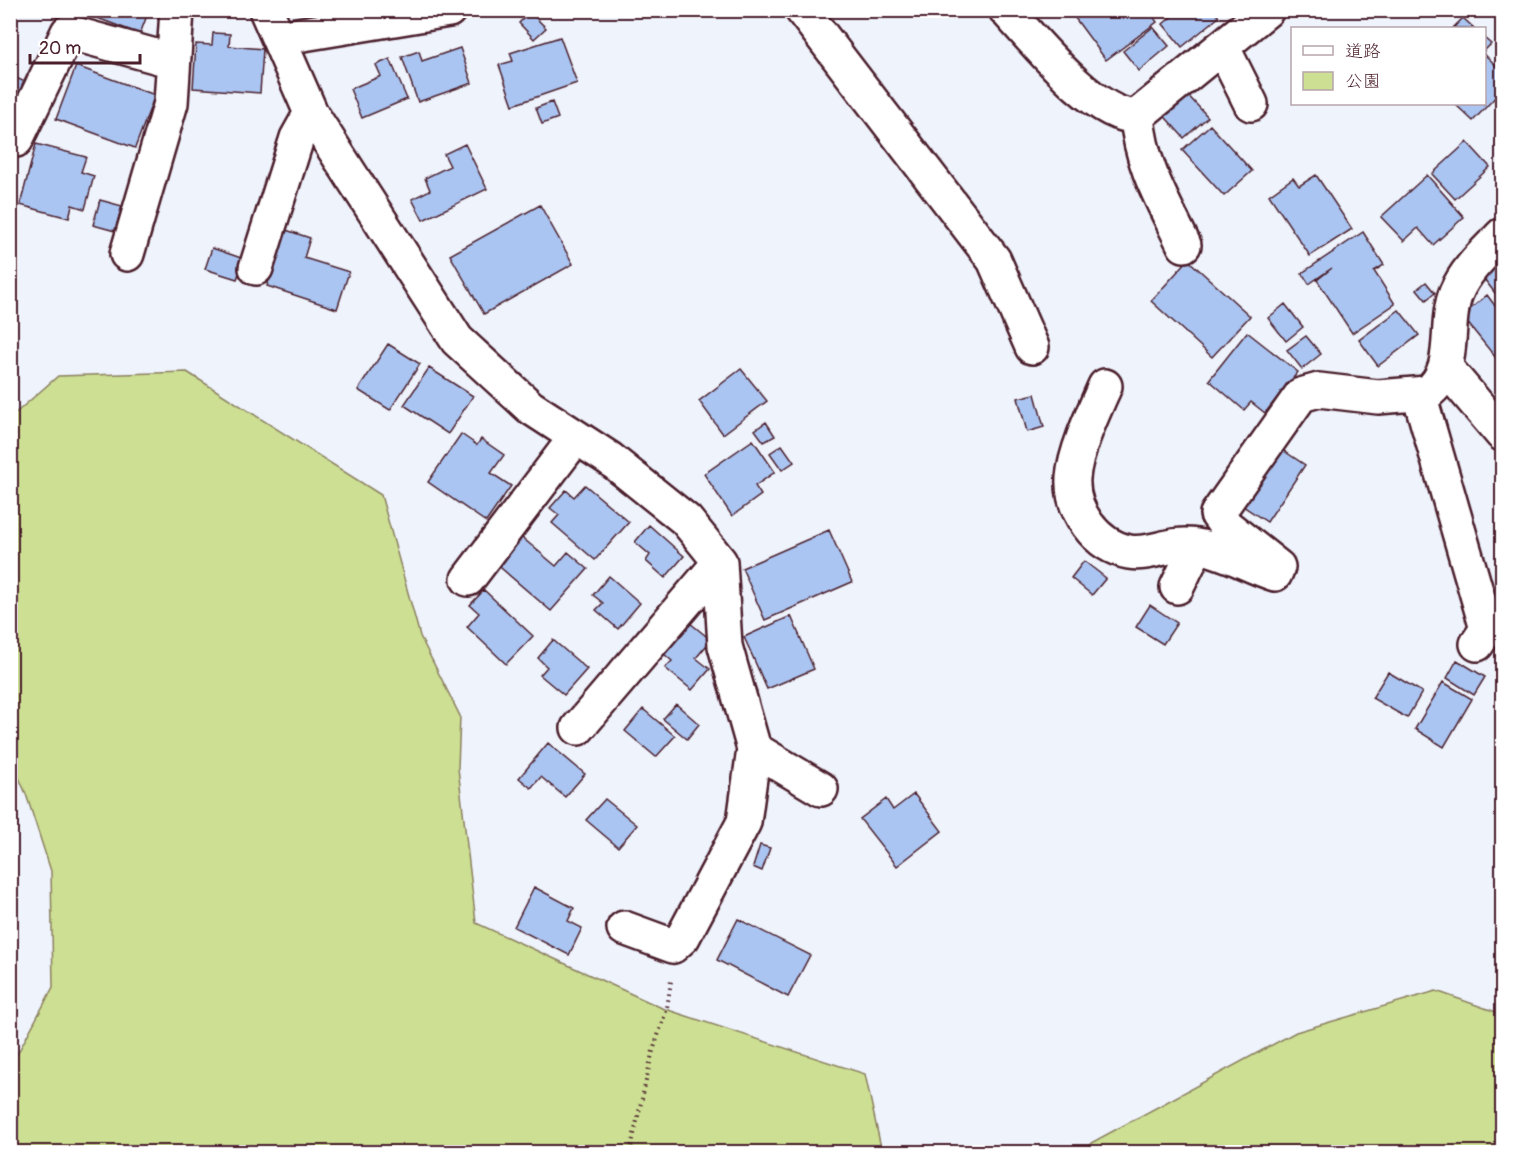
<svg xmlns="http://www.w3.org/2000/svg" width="1513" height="1163" font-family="Pangolin,'Klee One',sans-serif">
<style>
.green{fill:#ccdf93;stroke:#8b7f5f;stroke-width:1.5}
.building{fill:#aac5f2;stroke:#4a1f2b;stroke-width:1.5}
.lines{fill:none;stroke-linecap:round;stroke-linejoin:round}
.minor-casing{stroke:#4a1f2b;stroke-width:38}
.path{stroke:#4a1f2b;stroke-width:4;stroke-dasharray:1.5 4.5;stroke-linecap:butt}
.minor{stroke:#fff;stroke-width:33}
</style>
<rect width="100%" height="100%" fill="#eef3fc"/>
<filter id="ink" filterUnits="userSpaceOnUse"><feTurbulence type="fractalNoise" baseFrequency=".0167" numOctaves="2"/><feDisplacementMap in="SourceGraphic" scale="12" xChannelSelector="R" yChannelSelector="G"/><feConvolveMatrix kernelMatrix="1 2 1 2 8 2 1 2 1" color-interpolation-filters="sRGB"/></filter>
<g filter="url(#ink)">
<path class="green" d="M187,372L381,495L420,636L460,716L458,768L476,923L662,1008L865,1074L882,1152H11V1066L53,987L51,871L26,794L11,759V417L58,376Z
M1436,991L1502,1014V1152H1087L1091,1143L1296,1032Z"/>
<path class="building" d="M76,10H149L140,34Z
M1069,10H1149L1157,22L1106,60Z
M1179,10H1213L1219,17L1182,47L1163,24Z
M530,12L546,28L534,39L519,23Z
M1463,18L1474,28H1453Z
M1153,27L1169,46L1139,71L1123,51Z
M213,33L230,34L229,46L263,49L260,93L193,88L196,44L212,45Z
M560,37L577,83L513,105L499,65L513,61L510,53Z
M1484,38L1491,44L1484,51Z
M460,48L472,83L418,102L402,57L419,51L422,61Z
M1484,54L1502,71V90L1473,121L1455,104H1484Z
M390,59L407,99L362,118L350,89L381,76L376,65Z
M76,66L155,95L135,148L56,119Z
M10,75L25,82L10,111Z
M1182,89L1208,117L1184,138L1159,110Z
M552,102L558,118L542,124L536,108Z
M1210,125L1252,171L1224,196L1182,150Z
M1467,142L1490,167L1455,199L1432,174Z
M36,144L86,157L81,172L94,176L85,209L72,205L69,218L20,205Z
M465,144L487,189L423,220L412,199L430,190L425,178L450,166L444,154Z
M1316,175L1352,229L1310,256L1269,195L1293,178L1299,186Z
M1427,175L1464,217L1433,245L1418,228L1404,241L1381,217Z
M100,200L122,206L115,231L93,225Z
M540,205L573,264L484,314L450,255Z
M286,230L310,238L304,258L349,272L337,309L267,286Z
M1363,232L1384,265L1374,271L1395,304L1352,333L1317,280L1332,268L1309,284L1302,273Z
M212,248L244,259L237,279L205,269Z
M1502,258V302L1481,275Z
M1188,260L1250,316L1212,357L1151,301Z
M1426,282L1435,293L1426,300L1417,289Z
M1487,295L1502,315V353L1496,358L1462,316Z
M1285,304L1303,327L1286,341L1268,318Z
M1399,310L1419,335L1378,366L1359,340Z
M1247,332L1298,372L1265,413L1251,402L1244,410L1209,380Z
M1306,336L1321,354L1302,369L1287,350Z
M388,344L420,364L390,410L358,390Z
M429,368L473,396L448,434L404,405Z
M741,369L767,401L723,434L699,401Z
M1035,394L1044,427L1027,432L1018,398Z
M766,422L775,436L764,442L755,430Z
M461,434L477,445L481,439L504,455L491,473L511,486L486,522L428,482Z
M753,440L775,472L755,486L761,495L732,516L704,474Z
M782,445L794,462L782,470L770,453Z
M1278,447L1305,465L1267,522L1240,504Z
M585,485L629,522L595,560L552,523L559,515L550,508L566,490L574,497Z
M649,525L684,556L665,578L646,561L650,555L635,542Z
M829,530L852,582L765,620L742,568Z
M519,535L556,566L568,552L588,569L551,611L495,563Z
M1084,561L1106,578L1092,595L1071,578Z
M609,576L640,603L618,629L596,610L603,603L593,595Z
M484,590L533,636L506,664L467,627L479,613L470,605Z
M1150,605L1177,623L1163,644L1136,627Z
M791,616L814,669L767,689L744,637Z
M690,623L711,640L696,658L710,669L692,690L665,668L672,661L664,654Z
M553,640L587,669L564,695L540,675L547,667L538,658Z
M1457,660L1485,677L1474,695L1447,678Z
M1388,672L1422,692L1407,718L1372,698Z
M1443,682L1472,699L1444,747L1415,729Z
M676,704L699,724L687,739L663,719Z
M643,709L675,736L656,757L625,731Z
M548,743L585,774L565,797L541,777L531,788L519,778Z
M914,794L942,831L897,866L860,819L886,799L893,810Z
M605,799L637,825L618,847L586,820Z
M760,845L770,848L762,871L753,867Z
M534,887L574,908L568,921L582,928L569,955L514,927Z
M738,919L810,955L788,997L717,960Z"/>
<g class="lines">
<g class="minor-casing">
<path id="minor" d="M266,10L311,113L457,340L530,407L610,459L686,520L720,562L725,646L754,749L744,822L683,937L673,946L624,928
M802,10L994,260L1032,347
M1006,10C1034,40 1096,119 1137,116L1267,10
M279,38L449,10
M1223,48L1251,104
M1137,116C1141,166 1163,201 1184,245
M16,140L68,32L173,61
M127,254L171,103L177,10
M256,268L297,138L311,113
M1446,368L1502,434
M1105,386C1094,411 1075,451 1073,478C1071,511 1096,546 1129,552C1152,556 1169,541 1197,546C1224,550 1249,566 1275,574L1278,567L1225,525L1217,514L1301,395L1319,390L1378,397L1427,393C1459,370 1443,325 1456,293C1466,269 1485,253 1502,235
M1419,394L1487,629L1477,644
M468,579L576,437
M1177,587L1197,546
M578,728L720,562
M754,749L821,789"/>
</g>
<path class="path" d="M630,1152L652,1054L667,1008L671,981"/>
<use href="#minor" class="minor"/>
</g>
</g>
<rect width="1513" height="1163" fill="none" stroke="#fff" stroke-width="36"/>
<rect x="18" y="18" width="1477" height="1127" fill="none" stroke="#4a1f2b" stroke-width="2" filter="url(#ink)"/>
<rect x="1291" y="27" width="195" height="78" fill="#ffffff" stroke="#b7a5aa" stroke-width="1.5"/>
<rect x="1303" y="46" width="30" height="9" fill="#ffffff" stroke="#b7a5aa" stroke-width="1.5"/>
<text x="1345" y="57" font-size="18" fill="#4a1f2b">道路</text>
<rect x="1303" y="72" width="30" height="18" fill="#ccdf93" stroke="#b7a5aa" stroke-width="1.5"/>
<text x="1345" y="87" font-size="18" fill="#4a1f2b">公園</text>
<path d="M30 54v9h110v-9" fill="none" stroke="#4a1f2b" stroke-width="3"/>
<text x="39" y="54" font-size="18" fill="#4a1f2b" stroke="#ffffff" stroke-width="4.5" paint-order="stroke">20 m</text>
</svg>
